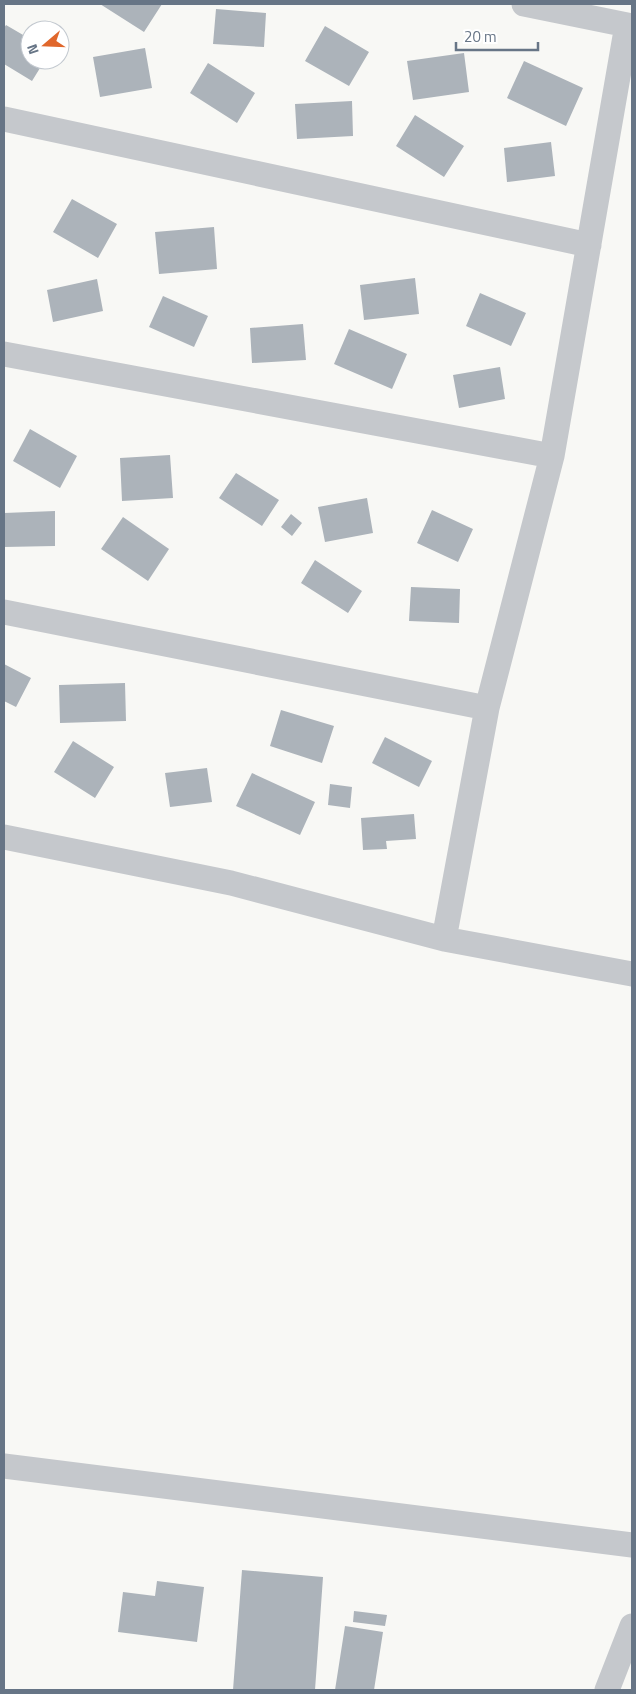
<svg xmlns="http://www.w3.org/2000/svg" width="636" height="1694" font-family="'Titillium Web',sans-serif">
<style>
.building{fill:#acb3ba}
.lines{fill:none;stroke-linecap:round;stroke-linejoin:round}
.minor{stroke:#c5c8cc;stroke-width:25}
</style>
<rect width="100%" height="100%" fill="#f8f8f5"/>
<path class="building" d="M100,4H162L144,32Z
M216,9L266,13L264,47L213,44Z
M6,25L30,39V60H45L32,81L4,64V28Z
M325,26L369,52L349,86L305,61Z
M145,48L152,88L100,97L93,57Z
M464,53L469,92L413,100L407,61Z
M524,61L583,88L566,126L507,98Z
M208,63L255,93L237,123L190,93Z
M352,101L353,136L297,139L295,104Z
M415,115L464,146L444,177L396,146Z
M551,142L555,176L507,182L504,148Z
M72,199L117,224L98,258L53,232Z
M214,227L217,269L159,274L155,232Z
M415,278L419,314L364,320L360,285Z
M97,279L103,311L53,322L47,290Z
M480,293L526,313L511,346L466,326Z
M163,296L208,316L194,347L149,327Z
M303,324L306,360L252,363L250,328Z
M349,329L407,354L392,389L334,364Z
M500,367L505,399L459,408L453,375Z
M30,429L77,456L60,488L13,461Z
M170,455L173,498L122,501L120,458Z
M236,473L279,500L262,526L219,498Z
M367,498L373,533L325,542L318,507Z
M432,510L473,529L458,562L417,543Z
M55,511V546L4,547V513Z
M291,514L302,523L292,536L281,527Z
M123,517L169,549L148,581L101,549Z
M315,560L362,591L348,613L301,583Z
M411,587L460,589L459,623L409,621Z
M4,664L31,678L16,707L4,701Z
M125,683L126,721L60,723L59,685Z
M281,710L334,726L322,763L270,746Z
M385,737L432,761L419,787L372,763Z
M73,741L114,767L95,798L54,772Z
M207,768L212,802L170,807L165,773Z
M252,773L315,802L300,835L236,806Z
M330,784L352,787L350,808L328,805Z
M414,814L416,839L386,841L387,849L363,850L361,818Z
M242,1570L323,1577L315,1690H233Z
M157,1581L204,1587L197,1642L118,1632L123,1592L155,1596Z
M354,1611L387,1615L385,1626L353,1622Z
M345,1626L383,1632L374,1690H335Z"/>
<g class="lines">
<path class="minor" d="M524,4L632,26
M4,119L589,245
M4,354L552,456
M4,612L487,708
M4,837L231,883L444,939L632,974
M444,939L487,708L552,456L627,25
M4,1466L632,1545
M607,1690L632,1626"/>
</g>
<rect width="636" height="1694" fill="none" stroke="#677586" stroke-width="10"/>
<g transform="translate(45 45) rotate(251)"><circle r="24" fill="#ffffff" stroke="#c2c8cf"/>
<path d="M0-4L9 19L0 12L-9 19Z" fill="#e0672c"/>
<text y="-8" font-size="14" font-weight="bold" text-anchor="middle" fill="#677586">N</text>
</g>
<path d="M456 42v8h82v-8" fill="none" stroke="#677586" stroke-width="2.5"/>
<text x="464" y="42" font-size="15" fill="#677586" stroke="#ffffff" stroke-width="4" paint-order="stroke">20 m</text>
</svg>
